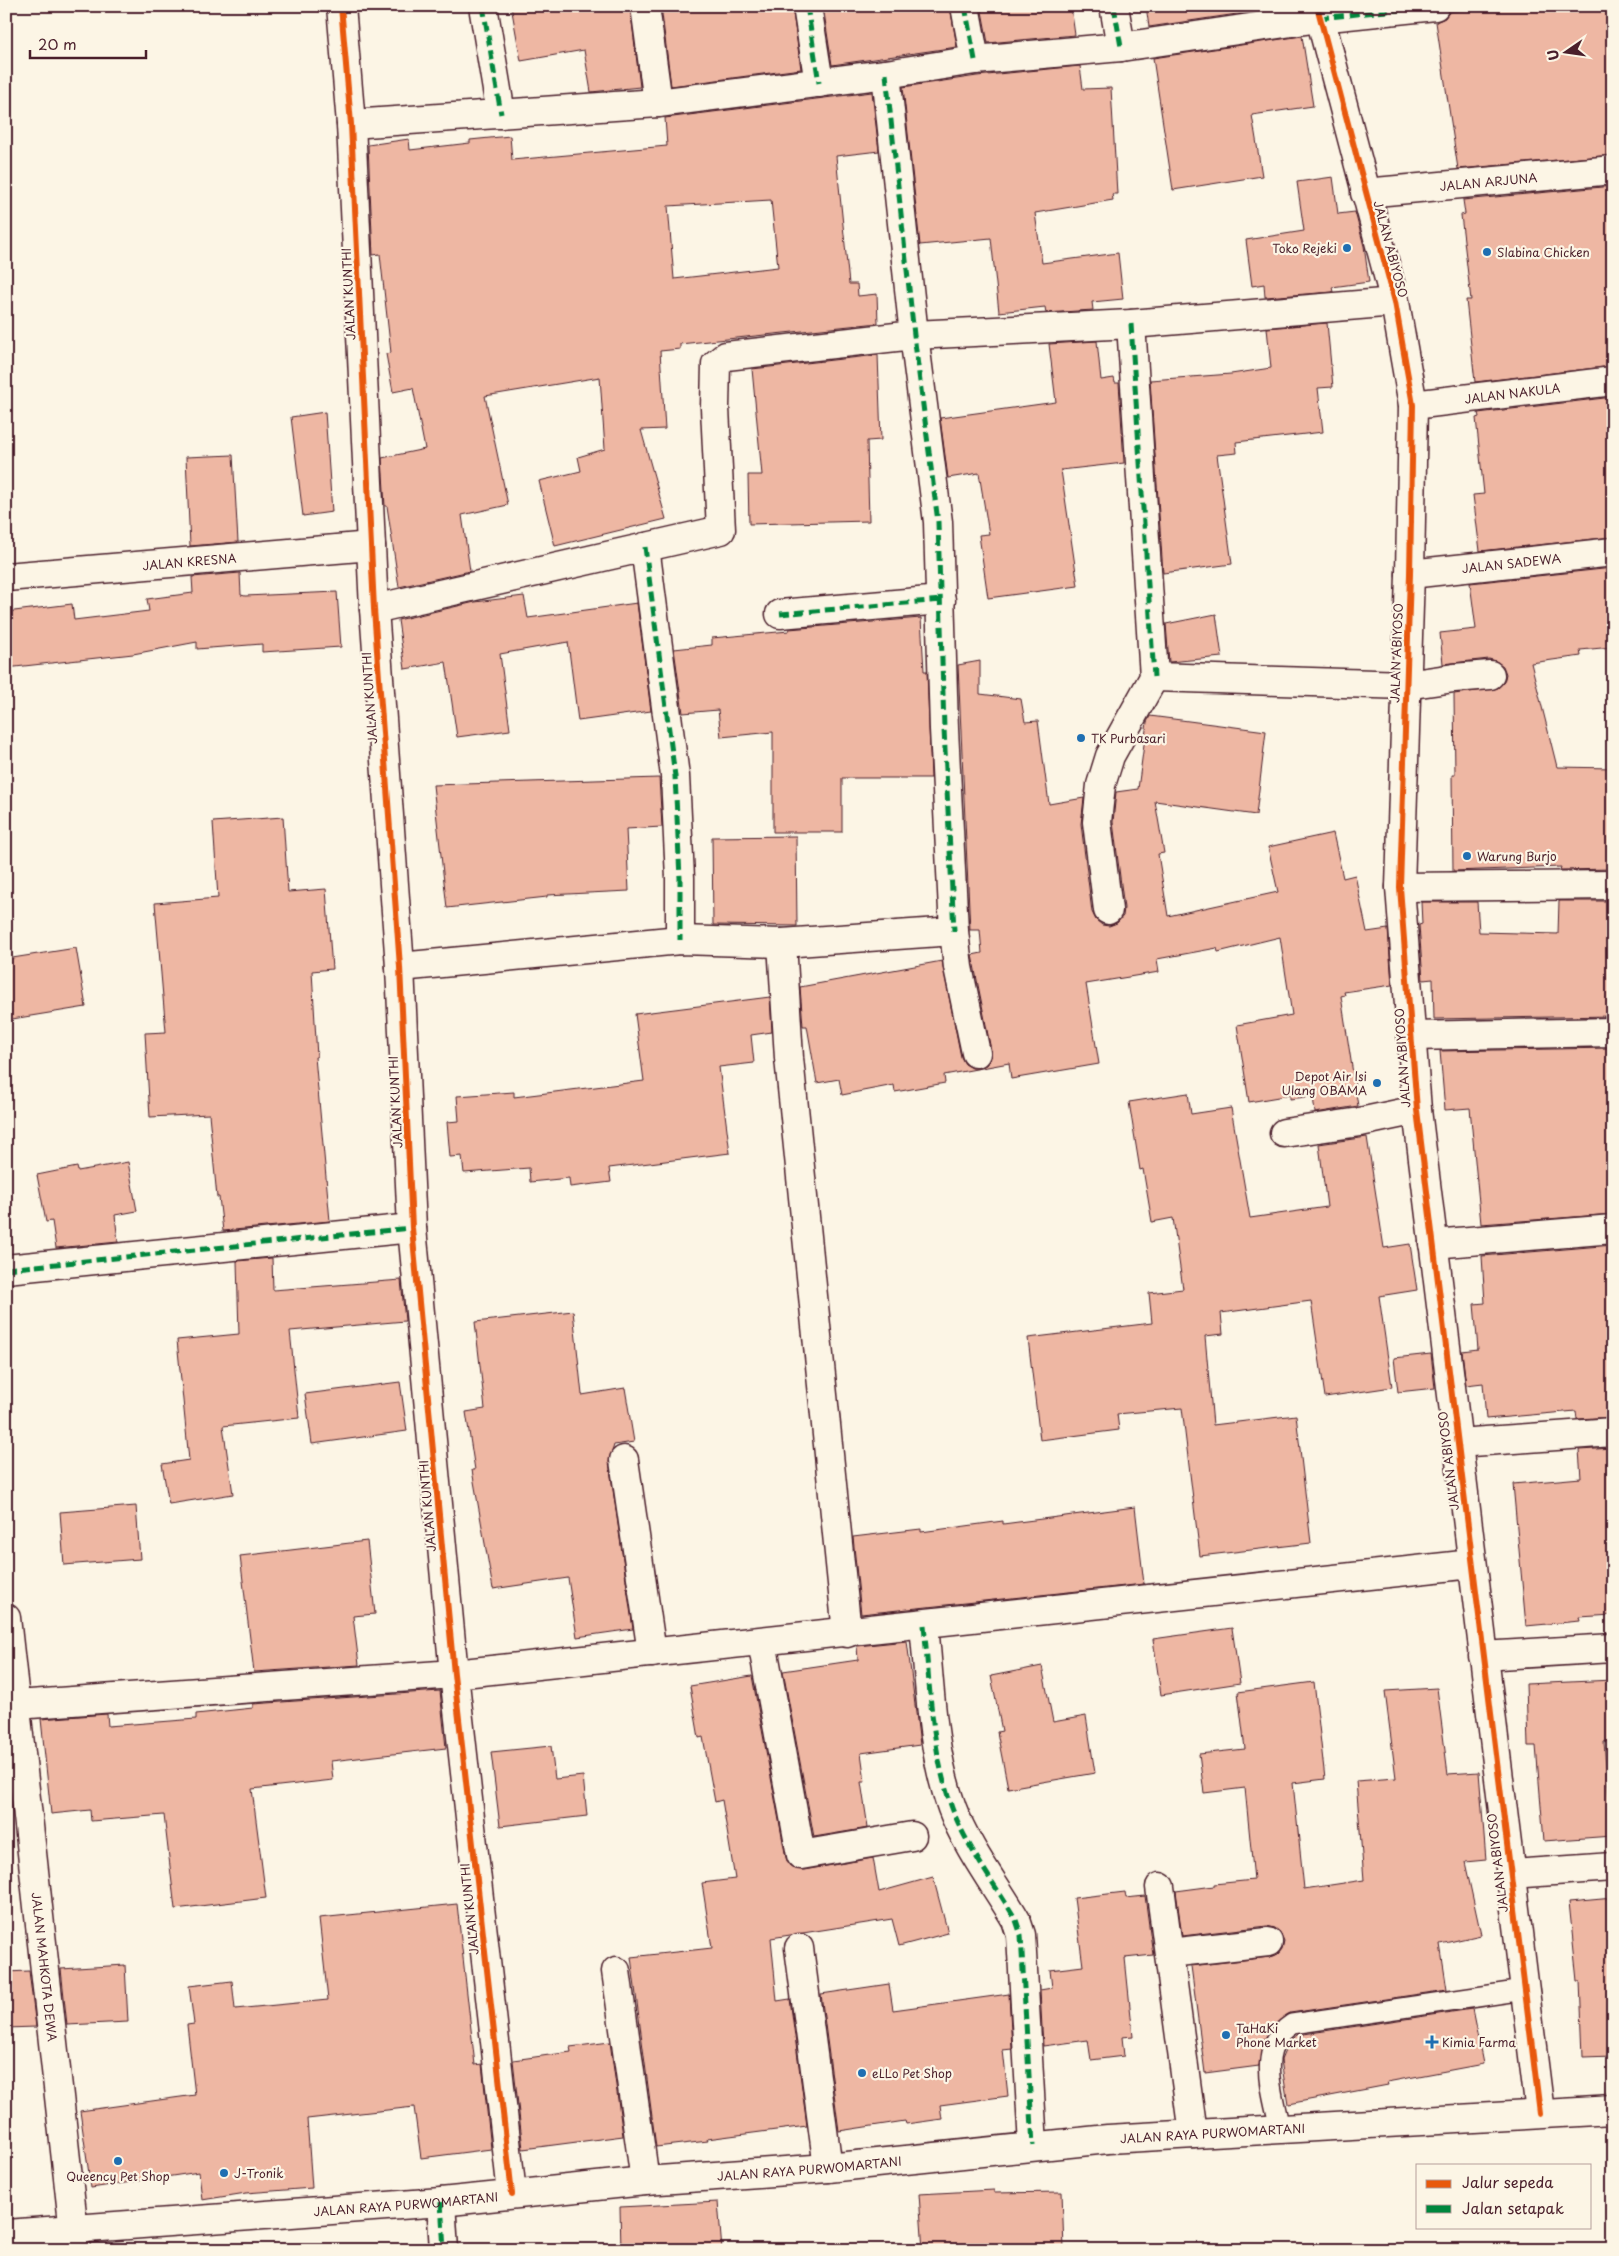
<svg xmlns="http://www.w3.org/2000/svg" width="1619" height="2256" font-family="'Playpen Sans',sans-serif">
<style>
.building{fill:#eeb7a3;stroke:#4a1f2b;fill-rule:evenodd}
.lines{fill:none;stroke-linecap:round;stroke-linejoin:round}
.lane-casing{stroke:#4a1f2b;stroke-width:22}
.street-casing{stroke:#4a1f2b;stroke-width:31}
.secondary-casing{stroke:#4a1f2b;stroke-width:31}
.lane{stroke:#fcf5e5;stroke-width:19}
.street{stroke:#fcf5e5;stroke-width:28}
.secondary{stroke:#fcf5e5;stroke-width:28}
.quiet{stroke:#00873e;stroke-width:5;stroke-dasharray:10 5;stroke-linecap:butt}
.cycleway-casing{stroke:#fcf5e5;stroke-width:9}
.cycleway{stroke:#e8590c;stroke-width:6}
.poi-dot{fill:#1f6fb2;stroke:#fcf5e5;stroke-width:2}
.labels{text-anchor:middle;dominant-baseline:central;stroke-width:4.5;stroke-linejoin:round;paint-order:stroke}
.street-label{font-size:12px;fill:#4a1f2b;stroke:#fcf5e5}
.poi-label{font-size:12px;fill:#4a1f2b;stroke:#fcf5e5;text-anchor:start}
</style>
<rect width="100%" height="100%" fill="#fcf5e5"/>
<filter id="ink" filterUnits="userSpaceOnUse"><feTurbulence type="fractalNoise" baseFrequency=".02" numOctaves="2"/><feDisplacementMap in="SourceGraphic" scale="10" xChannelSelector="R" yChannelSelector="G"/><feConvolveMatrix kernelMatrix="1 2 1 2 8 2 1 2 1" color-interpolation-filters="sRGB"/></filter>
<g filter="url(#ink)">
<path class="building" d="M511,6H630L640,87L591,92L584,50L521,61Z
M661,6H792L801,69L671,86Z
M823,6H950L957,47L832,65Z
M981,6H1039L1040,12L1071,7L1075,35L988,43Z
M1146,6H1291L1149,27Z
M1489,6H1606L1607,12L1613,11V155L1458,169L1436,22L1445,18L1449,12Z
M1302,36L1313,106L1252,115L1262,176L1173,190L1153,58Z
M1080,66L1083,89L1111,88L1117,194H1112L1113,200L1035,213L1042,263L1118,253L1123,299L1092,302L1093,310L1046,313L1045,307L999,312L991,238L920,245L903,87L977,76Z
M872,92L879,151L836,156L849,284H857L858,296L877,294L878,323L680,344V349L660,351L665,429L641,430L666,519L555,546L539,481L581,471L578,457L605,449L600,377L485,396L508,505L462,515L470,571L399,587L387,506H385L382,458L425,449L413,388L393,392L386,354L391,353L380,254L373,255L368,145L409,139L410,150L470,143V140L510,136L512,160L667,146L665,118ZM771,200L778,267L674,279L668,206Z
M1333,177L1338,214L1355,212L1364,246L1369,282L1332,287L1333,292L1265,297L1264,284L1252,286L1246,240L1304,231L1297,182Z
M1613,186V366L1475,382L1466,300H1471L1461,215L1465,214L1463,200Z
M1327,323L1333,387L1318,388L1323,432L1236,442L1237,453L1217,455L1232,564L1163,573L1150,380L1231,374L1271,368L1267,328Z
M1097,341L1101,380L1114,378L1115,383H1119L1124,463L1061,470L1078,586L988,598L979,535L989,534L979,473L948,478L940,418L1056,402L1049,344Z
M878,355L881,440L867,441L869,521L749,524L748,475H762L752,369Z
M1613,397V537L1480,551L1473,495L1484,494L1476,418L1479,417L1478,413Z
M325,412L332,512L303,516L291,417Z
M233,455L238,542L190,546L186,457Z
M1613,568V647L1580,650L1581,656L1531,663L1557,767L1613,768V869L1560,870L1561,867L1453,871L1452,775H1455L1454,694L1498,688L1504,682L1506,674L1503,666L1496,661L1489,659L1443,664L1440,633L1476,629L1470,583Z
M240,573L241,595L245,596L337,592L341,647L262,652V644L197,649V642L133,654L6,668V612L72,604L74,620L149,611L147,599L193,593L192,577Z
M524,596L528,618L637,603L651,711L578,721L568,642L500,654L510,730L457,737L446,662L405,669L398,620L475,602Z
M1216,614L1222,657L1169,662L1166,624Z
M921,618L924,671H927L931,778H842V832H773V732L721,737L718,710L683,713L674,649L712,645V638L789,631V629Z
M980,661V694L1021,699L1025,722L1038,721L1049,804L1084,798L1081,824L1092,912L1096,920L1102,925L1109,926L1117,923L1123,916L1124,908L1113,822L1116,792L1138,789L1147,722L1150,716L1266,731L1256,815L1155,801L1164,853L1158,854L1168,916L1278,892L1268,847L1333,833L1343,878L1355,875L1367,932L1388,929L1392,985L1344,992L1345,995L1341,996L1358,1106L1315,1113L1313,1096L1290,1099V1095L1249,1102L1237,1025L1292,1015L1280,937L1218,952L1217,948L1157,959L1159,972L1086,984L1099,1064L1011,1079L1009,1063L944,1075L945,1083L895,1092L894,1085L842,1095L839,1079L817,1083L807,1026H803L800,987L942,961L961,1057L965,1064L972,1068H980L986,1065L991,1058V1050L972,955L982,953L980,930H970L958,665Z
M659,778L662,827L626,829L629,891L547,895V897L447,908L433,785Z
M283,817L288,892L326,889L332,969L312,971L317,1057H315L330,1221L223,1231L219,1197H217L209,1114L150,1117L145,1033L166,1032L155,903L218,898L213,822Z
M796,836L797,926L713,925L712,837Z
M1559,901H1613V1016L1434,1019L1433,979L1423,980L1419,925L1422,924L1421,902H1477L1479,932L1558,934Z
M76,948L86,1007L6,1020V959Z
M770,997L772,1032L751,1035L754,1063L719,1067L730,1153L609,1168L611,1182L570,1187L569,1178L530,1182L529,1168L464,1173L462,1156L450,1157L447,1122L459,1121L457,1096L514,1092V1097L644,1081L635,1014Z
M1613,1048V1214L1481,1224L1470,1108L1445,1110L1440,1051Z
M1188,1093L1191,1114L1231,1108L1250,1218L1327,1207L1319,1144L1367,1137L1384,1248L1410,1244L1417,1290L1379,1296L1392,1387L1325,1397L1311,1301L1221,1313L1223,1334L1205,1336L1213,1425L1296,1415L1311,1543L1200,1556L1182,1408L1117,1414L1119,1430L1040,1440L1028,1338L1152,1323L1149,1293L1183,1289L1173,1218L1152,1222L1143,1169L1140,1170L1129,1102Z
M128,1162L137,1211L115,1215L118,1242L56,1248L52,1221L46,1222L37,1175L77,1167L78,1171Z
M1613,1245V1417L1577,1419L1576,1411L1486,1419L1483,1383L1466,1385L1462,1351L1478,1349L1474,1304L1485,1303L1482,1256Z
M272,1258L273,1290L401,1280L405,1321L290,1331L299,1418L223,1426L233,1494L169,1504L162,1464L189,1460L177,1340L239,1334L237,1261Z
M573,1311L582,1395L625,1388L634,1442L614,1445L609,1462L633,1629L577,1637L568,1578L493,1589L472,1470H475L466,1412L485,1409L475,1322Z
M1431,1354L1435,1388L1398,1392L1394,1358Z
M400,1382L407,1431L312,1444L305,1394Z
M1613,1448V1615L1579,1617L1580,1621L1526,1626L1513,1484L1581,1478L1579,1450Z
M136,1506L140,1559L64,1565L60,1512Z
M1135,1507L1144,1584L861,1614L853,1537L921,1529V1532L1003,1521V1524Z
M367,1541L375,1614L353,1616L359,1665L254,1672L240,1556Z
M1232,1628L1240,1683L1161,1695L1153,1639Z
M907,1641L920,1745L861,1753L865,1782H861L868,1828L814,1837L783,1671L858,1660L857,1646Z
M1042,1666L1053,1722L1086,1716L1095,1773L1008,1788L997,1732L1002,1731L991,1676Z
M752,1676L786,1858L789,1865L795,1869L804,1870L873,1858L879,1892L933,1877L948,1933L899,1946L892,1919L771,1938L777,2001L790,1999L807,2126L707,2139L708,2141L656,2147L631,1957L712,1948L702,1883L735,1879L722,1800L715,1802L703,1737L699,1738L690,1686Z
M1613,1680V1740L1604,1742L1612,1836L1544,1841L1536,1746H1528L1526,1684Z
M1314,1682L1325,1779L1293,1783L1304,1889L1364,1880L1356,1781L1396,1778L1385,1691L1437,1688L1448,1774L1479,1772L1486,1860L1465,1862L1481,1935L1440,1944L1447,1990L1290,2013L1273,2026L1264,2040L1259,2066L1205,2073L1191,1966L1270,1957L1278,1954L1282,1949L1284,1941L1280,1932L1275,1928L1267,1926L1182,1936L1176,1891L1214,1886V1884L1254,1880L1245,1788L1204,1793L1199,1754L1245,1749L1238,1692Z
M440,1691L446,1748L331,1761L333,1780L252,1789L266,1898L175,1909L164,1815L91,1821L90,1810L51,1814L41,1719L107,1714L108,1726L196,1719V1714L253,1708V1704Z
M551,1746L555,1779L583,1776L587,1816L500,1826L491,1752Z
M1125,1892L1126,1898L1145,1896L1153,1955L1125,1958L1133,2036L1122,2037L1124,2056L1091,2060L1088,2040L1043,2046L1040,1990L1052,1988L1050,1970L1083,1966L1074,1898Z
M1613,1898V2056L1583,2057L1580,1981H1577L1569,1902Z
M457,1904L475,2065L482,2064L491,2149L421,2158L414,2107L307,2119L312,2188L246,2193L202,2200L199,2172L91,2188L80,2111L195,2095L187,2025L194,2024L189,1986L232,1981L235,2009L328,2000L319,1918Z
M125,1965L128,2022L67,2025L61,1969Z
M29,1971L36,2027L6,2028V1972Z
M889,1984L893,2010L1009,1994L1012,2049L1003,2050L1008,2096L940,2105L942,2119L906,2124L905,2121L839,2131L821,1994Z
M1472,2009L1483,2064L1387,2082L1388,2085L1288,2104L1281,2060L1289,2041L1297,2035Z
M610,2042L623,2136L523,2149L513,2060L571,2052L570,2047Z
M994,2190V2193L1062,2192L1064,2250H923L919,2194Z
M718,2202L722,2250H621L620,2207Z"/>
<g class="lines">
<g class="lane-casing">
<path id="lane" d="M1280,2129C1273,2093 1255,2048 1292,2024L1524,1990"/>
</g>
<g class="street-casing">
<g id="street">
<path d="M341,6L351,124L374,609L400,967L412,1228L454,1674L512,2194"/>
<path d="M483,6L501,114"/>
<path d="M645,6L658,103"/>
<path d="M807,6L819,83"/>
<path d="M965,6L975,60"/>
<path d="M1114,6L1121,47"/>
<path d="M1317,6L1395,302L1413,405L1410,574L1400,887L1417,1110L1540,2113"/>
<path d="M886,74L914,335L938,522L944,729L954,931L958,967L976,1053"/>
<path d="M351,124L658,103L886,74L975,60L1121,47L1319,18L1435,6"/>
<path id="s1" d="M1365,193L1613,170"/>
<path id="s2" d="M1413,405L1613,381"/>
<path d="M645,547L675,776L680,878V940"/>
<path id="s3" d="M1410,574L1613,552"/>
<path id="s4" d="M6,577L371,546"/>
<path d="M374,609L721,530L715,408L716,364L726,356L914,335L1131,324L1395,302"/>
<path d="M780,614L941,600"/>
<path d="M1154,677L1406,685L1454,678L1490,675"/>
<path d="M1400,887L1613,885"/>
<path d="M1108,910L1097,822L1101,785L1110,756L1154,677L1131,324"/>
<path d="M782,943L789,1058L847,1633"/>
<path d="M400,967L680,940L782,943L954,931"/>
<path d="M1412,1036L1613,1032"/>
<path d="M1284,1133L1360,1122L1417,1110"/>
<path d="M1433,1244L1613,1229"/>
<path d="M6,1269L412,1228"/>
<path d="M1457,1443L1613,1432"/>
<path d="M624,1460L652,1653"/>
<path id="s5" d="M6,1618L76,2250"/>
<path d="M924,1625C930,1685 931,1750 952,1808C967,1848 995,1884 1016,1920L1021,1935L1033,2146"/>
<path d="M762,1642L801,1855L912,1836"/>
<path d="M1483,1656L1613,1648"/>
<path d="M16,1705L454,1674L1472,1564"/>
<path d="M1510,1874L1613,1867"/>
<path d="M1160,1887L1193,2134"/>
<path d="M799,1948L828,2168"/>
<path d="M1169,1953L1268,1942"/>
<path d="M616,1971L645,2181"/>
<path d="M441,2202L444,2250"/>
</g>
</g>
<g class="secondary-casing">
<g id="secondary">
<path id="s6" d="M6,2234L441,2202L645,2181L828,2168L1108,2139L1613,2110"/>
</g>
</g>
<use href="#lane" class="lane"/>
<use href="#street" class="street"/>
<use href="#secondary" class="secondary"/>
<path class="quiet" d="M483,6L501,114
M807,6L819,83
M965,6L975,60
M1114,6L1121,47
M1319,18L1435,6
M886,74L914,335L938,522L944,729L954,931
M1131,324L1154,677
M645,547L675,776L680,878V940
M780,614L941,600
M6,1269L412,1228
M924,1625C930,1685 931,1750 952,1808C967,1848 995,1884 1016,1920L1021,1935L1033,2146
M441,2202L444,2250"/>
<g class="cycleway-casing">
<path id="cycleway" d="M341,6L351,124L374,609L400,967L412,1228L454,1674L512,2194
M1317,6L1395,302L1413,405L1410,574L1400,887L1417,1110L1540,2113"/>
</g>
<use href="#cycleway" class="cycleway"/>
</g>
</g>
<g class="poi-dot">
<circle cx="1347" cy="248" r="5"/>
<circle cx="1487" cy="252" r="5"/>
<circle cx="1081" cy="738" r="5"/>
<circle cx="1467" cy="856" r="5"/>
<circle cx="1377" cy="1083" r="5"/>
<circle cx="1226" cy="2035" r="5"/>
<path d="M1429.5 2034.5h5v5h5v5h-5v5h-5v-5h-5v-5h5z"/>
<circle cx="862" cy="2073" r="5"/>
<circle cx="118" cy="2161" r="5"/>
<circle cx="224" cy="2173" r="5"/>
</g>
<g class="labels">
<g class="street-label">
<text stroke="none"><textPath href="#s1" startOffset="124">JALAN ARJUNA</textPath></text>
<text transform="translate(1391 249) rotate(75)">JALAN ABIYOSO</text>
<text transform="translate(348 294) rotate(-93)">JALAN KUNTHI</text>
<text stroke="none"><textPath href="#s2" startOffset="100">JALAN NAKULA</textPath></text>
<text stroke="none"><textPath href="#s4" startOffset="184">JALAN KRESNA</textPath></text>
<text stroke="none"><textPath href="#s3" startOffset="102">JALAN SADEWA</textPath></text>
<text transform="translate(1396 653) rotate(-88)">JALAN ABIYOSO</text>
<text transform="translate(369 698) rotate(-94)">JALAN KUNTHI</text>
<text transform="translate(1402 1058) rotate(-94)">JALAN ABIYOSO</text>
<text transform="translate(395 1102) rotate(-93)">JALAN KUNTHI</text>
<text transform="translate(1448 1461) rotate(-97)">JALAN ABIYOSO</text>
<text transform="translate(427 1506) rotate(-95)">JALAN KUNTHI</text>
<text transform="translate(1497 1863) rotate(-97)">JALAN ABIYOSO</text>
<text transform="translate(469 1909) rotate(-96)">JALAN KUNTHI</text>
<text stroke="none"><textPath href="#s5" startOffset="351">JALAN MAHKOTA DEWA</textPath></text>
<text stroke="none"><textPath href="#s6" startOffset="1211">JALAN RAYA PURWOMARTANI</textPath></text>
<text stroke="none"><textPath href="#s6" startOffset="806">JALAN RAYA PURWOMARTANI</textPath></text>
<text stroke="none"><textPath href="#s6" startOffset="401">JALAN RAYA PURWOMARTANI</textPath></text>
</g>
<g class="poi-label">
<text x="1337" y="248" text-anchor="end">Toko Rejeki</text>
<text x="1497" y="252">Slabina Chicken</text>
<text x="1091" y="738">TK Purbasari</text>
<text x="1477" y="856">Warung Burjo</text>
<text x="1367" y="1076" text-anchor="end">Depot Air Isi<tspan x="1367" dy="14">Ulang OBAMA</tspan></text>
<text x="1236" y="2028">TaHaKi<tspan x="1236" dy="14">Phone Market</tspan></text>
<text x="1442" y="2042">Kimia Farma</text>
<text x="872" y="2073">eLLo Pet Shop</text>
<text x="234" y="2173">J-Tronik</text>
<text x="118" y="2176" text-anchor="middle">Queency Pet Shop</text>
</g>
</g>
<rect width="1619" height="2256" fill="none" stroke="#fcf5e5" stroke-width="25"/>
<rect x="12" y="12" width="1594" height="2231" fill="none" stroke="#4a1f2b" stroke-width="2" filter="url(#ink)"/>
<rect x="1416" y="2164" width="175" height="65" fill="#fcf5e5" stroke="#b59f9b"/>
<rect x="1426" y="2180" width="25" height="8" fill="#e8590c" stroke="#b59f9b"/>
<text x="1462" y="2188" font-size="15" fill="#4a1f2b">Jalur sepeda</text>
<rect x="1426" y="2205" width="25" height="8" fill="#00873e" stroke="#b59f9b"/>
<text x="1462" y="2214" font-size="15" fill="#4a1f2b">Jalan setapak</text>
<g transform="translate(1566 52) rotate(257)" stroke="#fcf5e5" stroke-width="4" paint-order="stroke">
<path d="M0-4L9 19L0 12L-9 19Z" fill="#4a1f2b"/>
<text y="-8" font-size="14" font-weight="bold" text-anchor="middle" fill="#4a1f2b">U</text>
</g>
<path d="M30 50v8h116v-8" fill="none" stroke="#4a1f2b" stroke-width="2.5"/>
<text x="38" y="50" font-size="15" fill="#4a1f2b" stroke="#fcf5e5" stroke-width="4" paint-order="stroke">20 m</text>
</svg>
